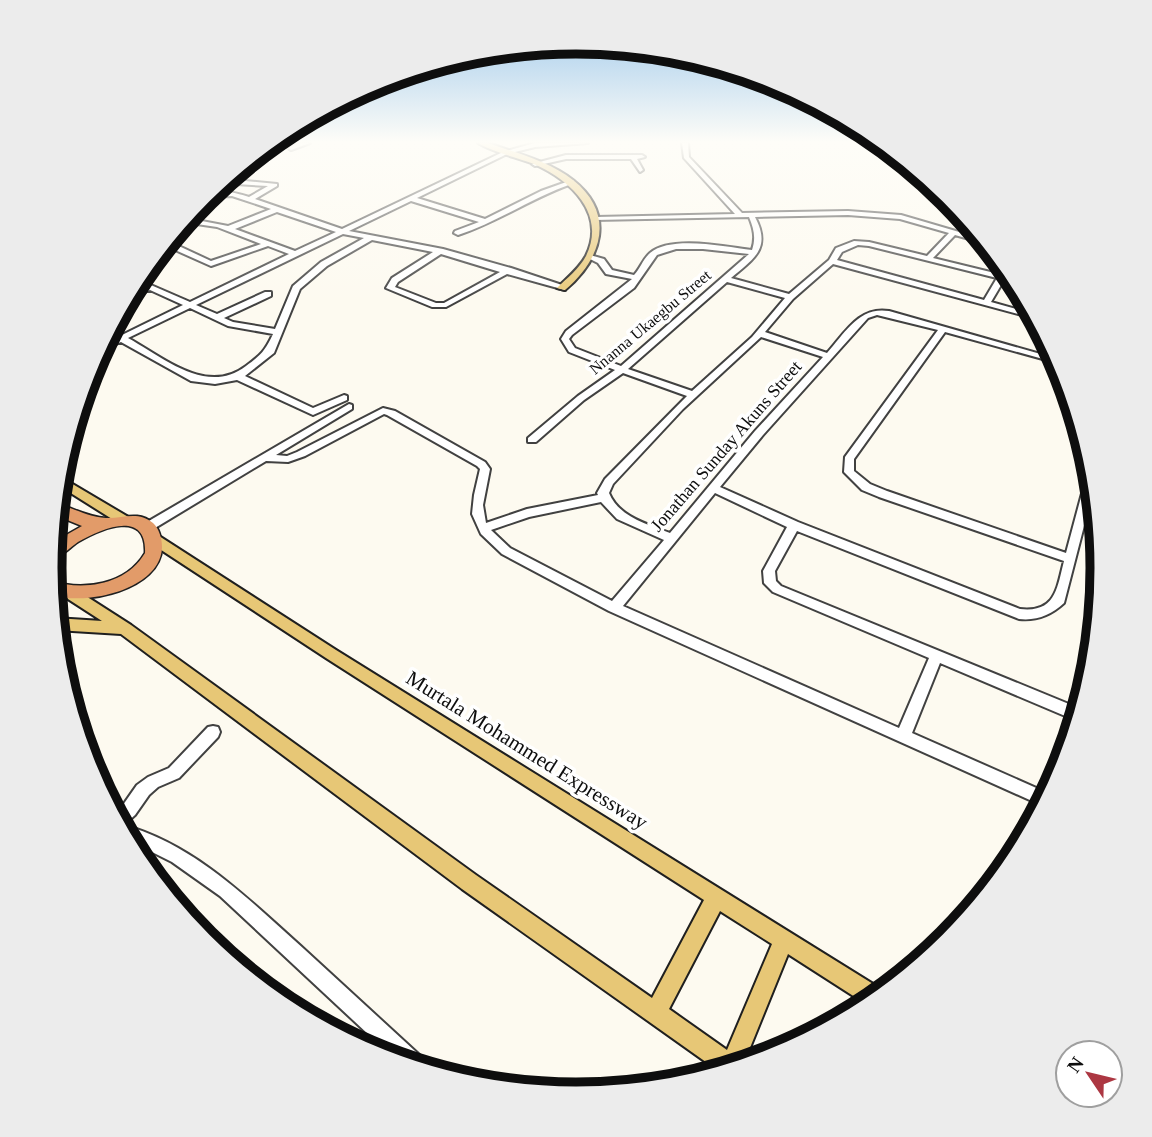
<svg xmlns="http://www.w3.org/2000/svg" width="1152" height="1137" font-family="Georgia,serif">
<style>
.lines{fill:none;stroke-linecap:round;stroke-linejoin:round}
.minor-casing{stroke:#414141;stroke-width:4}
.major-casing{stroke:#1f1f1f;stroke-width:4}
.highway-casing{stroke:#1f1f1f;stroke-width:3}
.minor{fill:#fff;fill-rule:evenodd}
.major{fill:#e7c776;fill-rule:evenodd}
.highway{fill:#e29b69;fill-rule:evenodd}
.labels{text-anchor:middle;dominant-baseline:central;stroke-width:7;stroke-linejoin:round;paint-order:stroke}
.far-street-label{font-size:16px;fill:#0e0e0e;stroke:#fff}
.street-label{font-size:18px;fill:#0e0e0e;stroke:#fff}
.near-street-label{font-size:21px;fill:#0e0e0e;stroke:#fff}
.rim{fill:none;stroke:#0e0e0e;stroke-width:9}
</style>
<rect width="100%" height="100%" fill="#fdfaf0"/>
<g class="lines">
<g class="minor-casing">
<path id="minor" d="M300,143H310L291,150L288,148Z
M535,143H588L535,147L507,154L417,198L485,219L541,191L572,180L574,181V183C533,197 498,222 458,235L454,233L455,231L479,222L411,201L349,231L443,249L511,268L565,286V290L507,274L446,307H432L386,288L392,278L433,252L372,240L327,266L300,289L274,353L245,376L313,408L344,395L347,396V400L313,415L237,380L215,384L191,381L121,342L98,351L102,344L115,338L107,334L110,329L122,335L183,305L150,290L126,299L129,293L144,287L134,283L137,279L190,302L289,254L268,246L211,266L164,245L168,241L211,261L261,244L217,227L183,222L186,218L228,226L271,209L232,196L203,197C215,187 236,193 249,197L268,186L220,183L224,179L277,184V186L255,199L342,229L503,152ZM277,212L336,232L295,251L235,229ZM343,234L364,238L321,262L293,286L275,329L233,322L224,318L271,296V292H265L217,314L196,305ZM441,254L500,272L444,303H436L395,287L398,282ZM190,308L228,326L273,334C265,351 261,355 246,366C207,396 164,358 128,338Z
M682,143H688L689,157L742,213L848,211L901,215L983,239L987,244L955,235L933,258L1015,278L1018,283L1004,280L991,302L1034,314L1037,319L833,264L793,299L765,332L827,353C845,333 859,306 889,311L1058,359L1061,364L945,332L854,459V471L870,484L887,491L1066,553L1088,471L1093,468L1094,487L1064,603C1051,615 1037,621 1019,619L797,531L775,571L776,581L781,586L1081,709L1077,721L940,663L912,733L1050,794L1043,806L609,611L502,554L481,534L472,514L474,495L480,469L477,466L387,415L384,414L305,456L288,462L266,461L150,531L146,532L140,528L142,525L349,404L352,405V409L276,455L287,456L297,452L383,408L395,411L485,462L490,469L483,505L486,523L527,509L598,495L597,493L605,479L687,396L623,373L584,400L536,442H528V438L578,396L615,370L569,352L561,339L566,331L632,279L606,274L598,263L586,257L590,255L604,259L612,270L634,275C640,269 643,259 650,253C671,235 726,247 752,250C756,238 754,229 749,217L594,220L593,219L596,217L735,214L684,158ZM848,215L900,219L949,233L927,256L869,242L854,241L836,248L829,260L789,294L731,278C753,259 772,249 755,217ZM858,245L869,246L997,278L984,300L837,260L842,252ZM676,249H703L749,254L621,366L575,348L569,339L572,335L634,288L657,255ZM727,282L785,298L752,337L692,391L628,369ZM877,315L938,330L845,457L844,472L862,490L879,497L1064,561C1057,588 1056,613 1020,609L798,522L720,487L763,435L868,318ZM761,337L823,357L755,431L670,533C647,524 619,517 609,493L613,484L683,409ZM715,493L787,527L763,571L764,583L773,592L929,658L899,728L623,606ZM601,502L617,519L664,540L612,601L510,548L491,530L529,517Z
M566,155H642L645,157L637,159L643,170L640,172L631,159H566L535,166L532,164Z
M213,726L218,727L220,732L218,737L179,778L158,787L149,795L135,815L124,825C197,846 249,900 304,949C345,987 386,1024 427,1062L429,1071L398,1062L220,896L172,862L146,849L128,842L113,814L123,805L137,785L148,777L169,768L208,727Z"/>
</g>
<g class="major-casing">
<path id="major" d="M478,143H488C516,153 549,161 573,180C616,214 602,259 565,290L557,288C567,278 579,269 586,256C607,213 570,180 534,164C516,157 495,153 478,143Z
M59,476L130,518L132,521L130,524H120L58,485Z
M154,534L159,536L336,650L886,992L869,1006L788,954L743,1065L720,1072L462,889L121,634L56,630L55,618L102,621L68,599L66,595L68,591H78L131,625L476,875L652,998L704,900L326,658L149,542L147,539L149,536ZM720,911L772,944L727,1050L669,1009Z"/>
</g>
<g class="highway-casing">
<path id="highway" d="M56,503C73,508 88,517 106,518C122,519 138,510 153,523C159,528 162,539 162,547C161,590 85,606 52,595L51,581C84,591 126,585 145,553C147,509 102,528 78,542C69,548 61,558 50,560L52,543L82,526L55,515Z"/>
</g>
<use href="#minor" class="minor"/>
<use href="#major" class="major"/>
<use href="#highway" class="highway"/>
</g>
<linearGradient id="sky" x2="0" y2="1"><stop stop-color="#96c4ea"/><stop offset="0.47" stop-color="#fefdf8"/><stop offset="1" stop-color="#fefdf8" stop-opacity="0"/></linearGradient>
<rect width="1152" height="302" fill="url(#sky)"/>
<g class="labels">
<g class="far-street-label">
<text transform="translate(650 322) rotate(-40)">Nnanna Ukaegbu Street</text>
</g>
<g class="street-label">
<text transform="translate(726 446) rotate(-49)">Jonathan Sunday Akuns Street</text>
</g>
<g class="near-street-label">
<text transform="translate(527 750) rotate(32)">Murtala Mohammed Expressway</text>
</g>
</g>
<path d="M0 0H1152V1137H0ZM62 568a514 514 0 1 1 1028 0a514 514 0 1 1-1028 0Z" fill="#ececec" fill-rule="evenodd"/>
<path class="rim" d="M62 568a514 514 0 1 1 1028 0a514 514 0 1 1-1028 0Z"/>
<g transform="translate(1089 1074) rotate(305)"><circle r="33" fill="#ffffff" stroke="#9f9f9f" stroke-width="2"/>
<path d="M0-5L12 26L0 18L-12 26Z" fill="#ac3742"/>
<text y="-10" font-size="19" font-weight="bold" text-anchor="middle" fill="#0e0e0e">N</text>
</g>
</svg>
